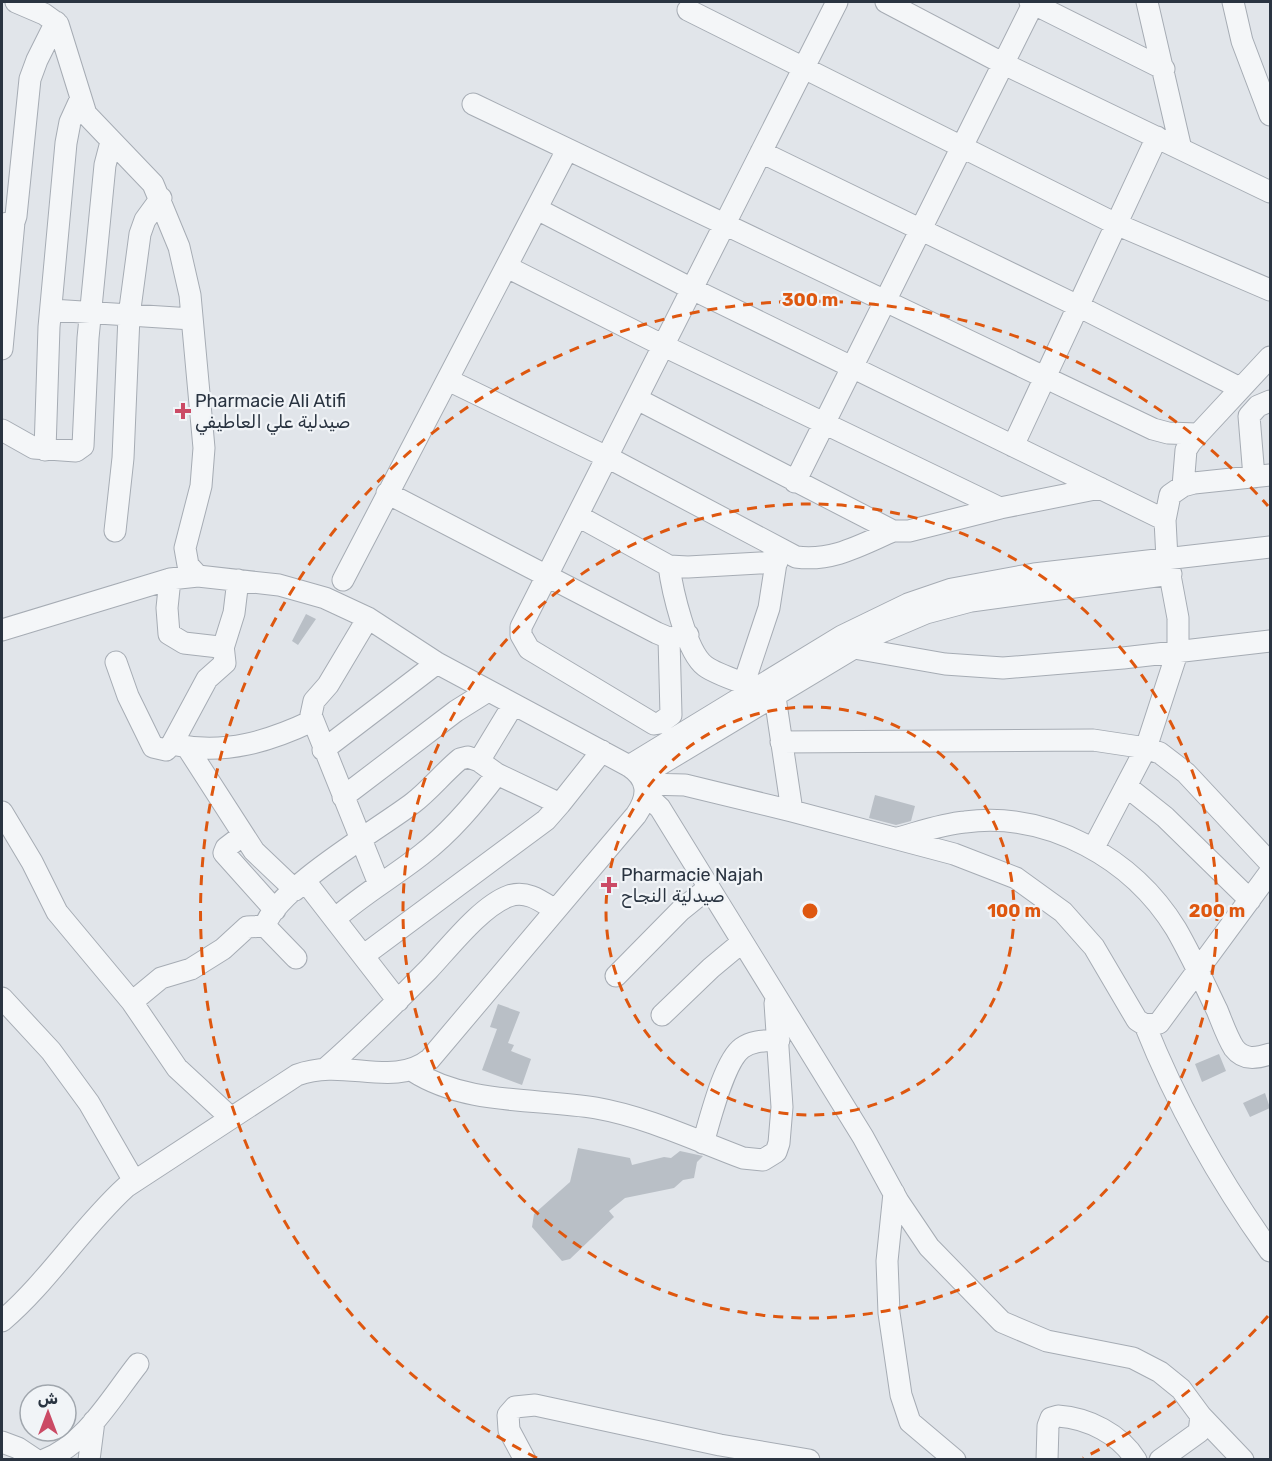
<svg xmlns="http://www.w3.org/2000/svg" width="1272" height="1461" font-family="Rubik,'Noto Sans Arabic',sans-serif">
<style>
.building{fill:#b9bfc6}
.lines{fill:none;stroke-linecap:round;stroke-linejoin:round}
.minor-casing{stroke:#a6acb4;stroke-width:23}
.minor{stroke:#f4f6f8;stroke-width:21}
.ring{fill:none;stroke:#de570f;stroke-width:3;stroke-dasharray:10 8}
.poi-dot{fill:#cb4a65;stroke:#f1f4f7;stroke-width:2}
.labels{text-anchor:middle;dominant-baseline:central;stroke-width:4.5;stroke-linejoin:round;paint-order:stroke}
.poi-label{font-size:18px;fill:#2a3441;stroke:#f1f4f7;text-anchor:start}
.centre{fill:#de570f;stroke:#f1f4f7;stroke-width:3}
.ring-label{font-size:18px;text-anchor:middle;font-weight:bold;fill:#de570f;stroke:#f1f4f7;stroke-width:4.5;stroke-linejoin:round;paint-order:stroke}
</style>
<rect width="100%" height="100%" fill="#e1e5ea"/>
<path class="building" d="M306,614L316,619L298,645L292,641Z
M875,795L915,806L911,821L896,825L869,818Z
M498,1004L520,1012L508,1043L514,1045L511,1051L531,1059L522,1085L482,1070L497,1029L490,1027Z
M1219,1054L1226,1071L1202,1082L1195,1064Z
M1265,1093L1270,1108L1250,1117L1243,1103Z
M578,1148L630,1158L632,1165L664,1157L671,1158L680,1151L703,1156L697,1162L694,1178L683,1180L674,1188L625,1198L609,1211L614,1217L570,1259L562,1261L532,1227L534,1214L570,1182Z"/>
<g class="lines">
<g class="minor-casing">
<path id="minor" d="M16,2L44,14L58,24L86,114L153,184L179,247L190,295L204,448L201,486L185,548L188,565L198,576
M886,2L1004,64L1270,192
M1030,2L1164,69
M1147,2L1181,149
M1233,2L1242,41L1270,115
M688,10L1116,224L1270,290
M473,104L1153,429L1168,433L1197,434
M761,152L1078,306L1240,388
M537,209L692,289L1165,520
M2,224L14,222L16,216L30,79L37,60L56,22
M507,267L664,346L1000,508
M51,310L192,319
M2,349L14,222
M448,380L609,458L796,557C832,562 861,545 893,531
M637,399L893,531H909L1000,508L1100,488
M2,430L34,448L76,451L83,446L88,338L105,165L111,142
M1013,446L1157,137
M45,450L49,327L66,143L70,122L80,100
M1254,477L1249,416L1258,406L1270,401
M795,482L1034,2
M1183,486L1186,450L1191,442L1270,357
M387,493L657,633L669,638L688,635
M578,516L669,566L688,567L777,562
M115,531L123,458L129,316L140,234L145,220L161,198
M669,566C672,589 686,652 705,666C719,676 740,681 756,688
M170,579L167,608L169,634L184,643L219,647L224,645L234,613L238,580
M343,580L567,150
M368,618L328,685L314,701L311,715L379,884
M2,630L170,579L198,576L279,585L325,598L368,618L437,663L629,766C649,779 649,796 636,815L430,1059C393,1089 344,1057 297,1075L126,1187C81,1228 48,1282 2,1321
M669,638L671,715L660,723L654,724L529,649L521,635V627L837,2
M854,648L945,664L1003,668L1123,658L1270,641
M116,662L128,696L153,747L166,750L172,744L207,679L225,663L223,645
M744,683L769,608L778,550
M775,697L792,811
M513,705L479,761L497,774L560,804L602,751
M781,742L1093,740L1146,748L1160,753L1186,773L1270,863
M177,745C225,755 270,741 312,721
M187,747L254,851L295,890
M323,750L437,663
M629,766L842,636L908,604L952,589L1034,574L1270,547
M641,776L879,633L926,613L971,601L1171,574
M645,784L685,785L792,811L954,854L1016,878L1063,912L1094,947L1137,1020L1145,1025L1159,1023L1270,872
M1126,786L1165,817L1250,900
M645,794L660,808L863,1137L898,1201L929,1247L1002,1322L1047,1341L1133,1358L1160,1372L1181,1389L1201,1416L1199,1432L1160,1460
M343,797L456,711L488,691
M2,812L32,862L57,912L132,1002L177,1068L231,1118
M243,835L226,848L224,853L275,910
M898,838C920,832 942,824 965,822C1049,811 1133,859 1176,929C1191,955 1204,983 1217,1010C1222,1022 1227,1037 1234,1048C1244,1061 1257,1058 1270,1054
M1093,849L1146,748L1178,650V618L1167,559L1165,520L1170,495L1183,486L1194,483L1270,475
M305,881L398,1001
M336,918C363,894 393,877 421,855C451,832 475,803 497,774
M363,956L546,820L560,804
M296,958L265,926C277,888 379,829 413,803C430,790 443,773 460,759L468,757L479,761
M616,976L681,910L707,889
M2,998L51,1051L89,1103L134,1181
M132,1002L161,978L191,969L223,949L247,927L265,926
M662,1015L711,968L741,943
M1145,1025C1177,1105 1220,1181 1270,1251
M325,1069C361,1038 394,1004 428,970C448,949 481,906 509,896C527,890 541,901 555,910
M413,1071C466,1105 535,1098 596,1108C647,1117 695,1140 743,1158L763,1160L776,1152L779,1143L782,1107L775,1003
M703,1143C710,1120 724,1061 742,1048C753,1040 766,1041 779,1040
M894,1193L887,1261L889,1313L901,1395L910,1422L955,1460
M1201,1416L1243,1460
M2,1442L18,1448L36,1460
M44,1460C86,1444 111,1398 138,1364
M89,1460L94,1421
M525,1460L509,1430L508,1415L515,1407L535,1405L720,1445L809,1460
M1047,1460L1048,1426L1051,1418L1058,1416C1088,1418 1120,1434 1136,1460"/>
</g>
<use href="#minor" class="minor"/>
</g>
<g class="ring">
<circle cx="810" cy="911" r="204"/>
<circle cx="810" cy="911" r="407"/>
<path d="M1268 1316A611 611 0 0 1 1083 1458M537 1458A611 611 0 1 1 1268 506"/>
</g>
<g class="poi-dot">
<path d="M180 402h6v6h6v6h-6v6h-6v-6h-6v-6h6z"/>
<path d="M606 876h6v6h6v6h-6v6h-6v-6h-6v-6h6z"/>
</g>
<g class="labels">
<g class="poi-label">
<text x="195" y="401">Pharmacie Ali Atifi<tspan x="195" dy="21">صيدلية علي العاطيفي</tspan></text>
<text x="621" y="875">Pharmacie Najah<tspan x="621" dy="21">صيدلية النجاح</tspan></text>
</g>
</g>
<circle cx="810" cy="911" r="9" class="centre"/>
<g class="ring-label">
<text x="810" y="306">300 m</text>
<text x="1014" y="917">100 m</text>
<text x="1217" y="917">200 m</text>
</g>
<rect width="1272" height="1461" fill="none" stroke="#2a3441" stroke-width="6"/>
<g transform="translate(48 1413)"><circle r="28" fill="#f1f4f7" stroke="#a1a7ae" stroke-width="1.5"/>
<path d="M0-4.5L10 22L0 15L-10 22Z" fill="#cb4a65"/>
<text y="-9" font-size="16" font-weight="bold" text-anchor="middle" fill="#2a3441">ش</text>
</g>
</svg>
